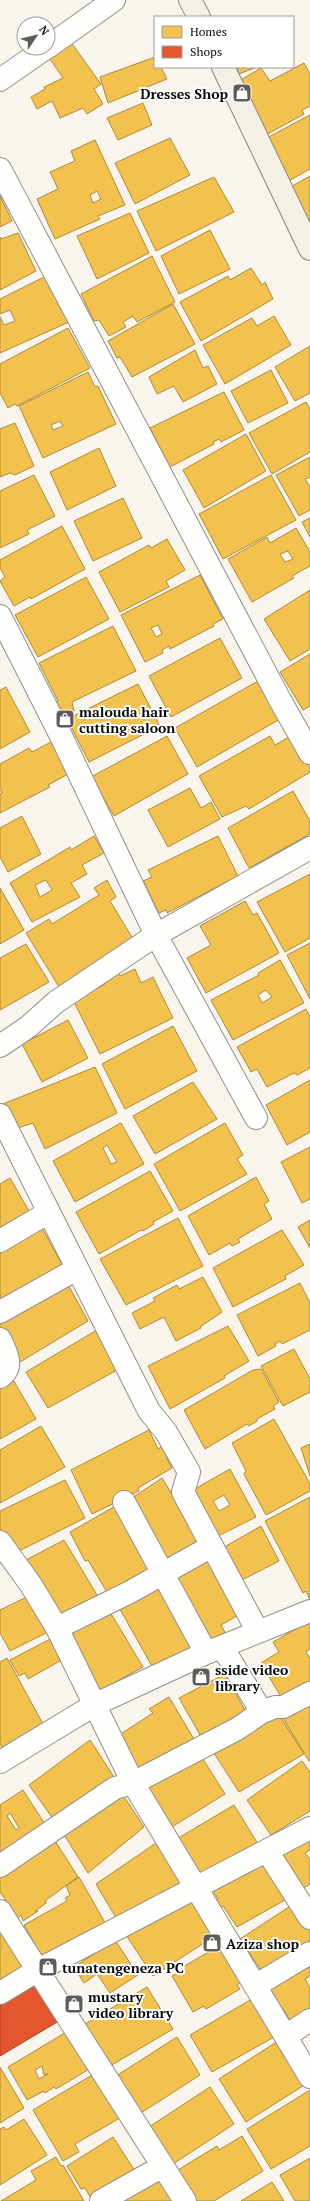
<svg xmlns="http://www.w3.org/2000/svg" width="310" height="2201" font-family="'PT Serif',serif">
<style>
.homes{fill:#f2c14e;stroke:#ac8a3a;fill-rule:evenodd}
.shops{fill:#e4572e;stroke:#a34023}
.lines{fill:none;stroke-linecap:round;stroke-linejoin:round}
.minor-casing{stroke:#92908c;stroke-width:24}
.secondary-casing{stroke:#888682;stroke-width:24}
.minor{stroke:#fefefc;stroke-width:22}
.secondary{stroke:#f4f0e6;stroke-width:22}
.labels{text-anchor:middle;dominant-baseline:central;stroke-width:4;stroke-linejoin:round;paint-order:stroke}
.poi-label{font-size:14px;font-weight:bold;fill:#0a0a0a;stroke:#fff;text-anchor:start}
</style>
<rect width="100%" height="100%" fill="#f9f5ec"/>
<path class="homes" d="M70,41L101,84L94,89L103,104L87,114L83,108L60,118L52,101L37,109L31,97L45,89L44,87L63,78L48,56Z
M155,57V67H161L167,79L108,103L100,77Z
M304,63L310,74V106L302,110L304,114L264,136L239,81L261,68L270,81Z
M236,67H257L239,74Z
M143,103L152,125L118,140L107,118Z
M310,115V169L285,183L263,140Z
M170,138L190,175L135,204L115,163Z
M95,140L125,205L98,216L100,219L55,239L37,199L58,189L50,172L75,161L71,151ZM97,191L101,199L93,203L90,195Z
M310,176V223L306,225L287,189Z
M214,177L234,212L156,251L137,211Z
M0,196L12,221L0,227Z
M130,213L149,253L97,279L77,236Z
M210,230L230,269L179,294L161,256Z
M18,233L36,271L0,290V237L1,239Z
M152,256L175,302L137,322L133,316L123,322L126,327L109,336L99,320L94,321L81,294Z
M251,268L262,285L265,282L273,299L201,341L180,302L228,276L230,280Z
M46,276L69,322L0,353V317L4,325L15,321L10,310L0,314V299Z
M173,304L195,344L132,377L120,357L117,358L108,341Z
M274,316L291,345L225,384L203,345L252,318L257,326Z
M68,328L90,368L17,406L15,404L8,408L0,393V364Z
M310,346V393L295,401L275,367Z
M195,350L203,368L208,366L217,384L183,402L174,386L157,394L149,377Z
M271,370L288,403L248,423L231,391Z
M88,372L95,387L98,386L116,424L43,458L19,406ZM60,421L63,426L53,430L51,425Z
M224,392L244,430L221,442L219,439L213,442L214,444L170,467L150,428Z
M306,402L310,409V452L272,474L249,433Z
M15,423L34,466L15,475L10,473L0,477V429Z
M246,434L266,471L204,508L183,470Z
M99,448L116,486L67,510L50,472Z
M310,457V477L305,479L310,487V510L299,516L276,475Z
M34,475L55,516L27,530L29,534L0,548V491Z
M271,475L296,520L223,559L199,514Z
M123,498L142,538L93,561L74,521Z
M310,518V537L302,522Z
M62,526L85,569L31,599L30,597L14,606L0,581L5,577L0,568V560Z
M296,528L310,552V566L292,576L294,578L252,602L228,559L267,537L270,543ZM288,551L293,559L285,562L280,554Z
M167,539L185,570L166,581L169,587L120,612L99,572L149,545L151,548Z
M200,575L223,619L213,624L214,626L170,649L169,646L162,650L163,653L145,662L121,615ZM158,625L162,634L156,637L151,628Z
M86,577L109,619L38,657L15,615Z
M310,590V649L290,661L264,619Z
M113,626L136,671L72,702L74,711L54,719L49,705L58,701L39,663Z
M220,638L242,678L171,717L149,676Z
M310,654V706L303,710L280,672Z
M258,681L280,719L197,767L175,728Z
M138,684L160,726L89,762L67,719Z
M6,687L30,732L0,749V690Z
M167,736L188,774L114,816L91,777Z
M270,736L275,745L291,736L310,768V772L249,809L246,806L222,817L199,776Z
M53,741L70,773L48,785L50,787L0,813V794L2,793L0,789V764L29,748L32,752Z
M190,788L201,808L211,802L220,819L168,847L148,810Z
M293,791L310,821V834L249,868L228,828Z
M22,816L41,854L8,872L0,857V828Z
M94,836L104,853L82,865L87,874L71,883L80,897L32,922L10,883L70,847L71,850ZM46,880L52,890L40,897L35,885Z
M218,836L238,876L167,913L166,910L159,913L143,881L152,877L148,870Z
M310,874V938L285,952L257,902Z
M107,880L116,897L110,901L136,944L61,990L26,933L49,919L52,924L99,895L94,888Z
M0,888L24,930L0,944Z
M245,901L253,915L257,913L279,953L206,993L187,958L211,945L200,926Z
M310,943V999L287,955Z
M26,944L49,982L0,1010V958Z
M280,960L304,1003L233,1040L211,1000L259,975L258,973ZM266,990L272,997L262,1003L258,995Z
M117,969L120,976L135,969L141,983L153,977L173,1018L100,1054L74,1002L105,984L102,977Z
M306,1009L310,1017V1068L297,1075L294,1073L267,1087L257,1069L251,1072L237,1047Z
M68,1020L88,1058L42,1082L22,1044Z
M173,1026L197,1071L125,1109L102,1064Z
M95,1067L117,1113L45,1149L33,1123L12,1130L3,1104Z
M310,1080V1132L287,1145L266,1105Z
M193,1082L217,1119L155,1154L133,1116Z
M121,1123L144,1164L75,1202L53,1161ZM107,1145L117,1162L111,1164L103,1148Z
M225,1123L243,1155L237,1159L247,1174L180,1211L154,1164Z
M310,1147V1199L302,1203L281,1162Z
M150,1171L173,1211L153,1222L154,1224L143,1231L141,1230L99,1254L76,1212Z
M256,1177L269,1201L264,1204L272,1219L238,1239L240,1242L232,1246L230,1243L209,1255L188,1216Z
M10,1178L33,1218L0,1238V1184Z
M178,1218L203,1266L126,1305L100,1259Z
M310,1220V1248L298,1227Z
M41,1226L65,1270L0,1308V1250Z
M282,1230L304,1265L285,1276L286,1279L233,1307L213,1268Z
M203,1277L222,1312L200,1327L201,1328L176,1341L164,1317L140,1329L132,1313L155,1301L153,1298L177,1285L179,1289Z
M65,1279L88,1321L20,1362L0,1328V1322Z
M300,1283L310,1303V1330L282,1344L280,1341L275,1344L276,1346L258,1356L237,1315Z
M228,1326L249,1361L224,1376L225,1378L170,1409L148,1366Z
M97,1330L119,1369L48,1408L26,1372Z
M294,1349L310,1379V1392L283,1406L261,1366Z
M261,1369L279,1402L273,1406L275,1409L257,1419V1421L249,1426L247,1424L205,1449L184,1410L253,1370Z
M12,1378L36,1419L0,1439V1385Z
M274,1419L310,1484V1491L266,1515L244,1474L246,1471L232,1443Z
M41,1426L65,1467L0,1503V1450Z
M149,1430L158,1449L166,1444L174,1455L167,1459L172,1468L138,1488L139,1491L92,1514L71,1470Z
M310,1444V1476L301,1448Z
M230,1469L256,1517L216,1537L191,1491ZM224,1495L230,1505L219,1511L213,1501Z
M162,1478L202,1543L166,1563L129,1500Z
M65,1480L85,1518L13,1554L0,1529V1511Z
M310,1497V1600L306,1591L303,1593L265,1521Z
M119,1504L159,1573L111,1599L88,1560L85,1561L70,1532Z
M261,1526L279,1561L240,1581L221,1549Z
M64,1540L100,1600L64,1621L24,1561Z
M211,1554L242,1613L221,1625L226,1634L206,1646L170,1576Z
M159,1580L195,1649L153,1668L116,1602Z
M33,1594L52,1630L10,1651L0,1633V1610Z
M107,1607L143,1667L99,1691L65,1630Z
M310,1621V1649L306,1652L310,1658V1691L284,1702L261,1663L279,1652L273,1642Z
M54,1637L67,1657L28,1679L25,1673L19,1676L10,1660Z
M7,1658L43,1724L3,1749L0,1744V1662Z
M225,1674L247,1714L203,1740L179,1698Z
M169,1697L195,1741L136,1776L113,1739L153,1713L149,1709Z
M310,1698V1760L309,1761L281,1715Z
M275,1709L304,1754L239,1792L212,1750Z
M90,1740L114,1777L56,1823L29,1785Z
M201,1756L225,1794L167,1830L142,1785Z
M302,1761L310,1772V1811L271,1835L247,1800Z
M23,1790L48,1829L0,1863V1805ZM10,1813L19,1828L16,1830L7,1816Z
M121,1792L144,1827L88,1873L63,1833Z
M234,1805L258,1844L197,1880L175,1840Z
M310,1827V1850L305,1853L310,1859V1884L299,1891L274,1849Z
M52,1836L78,1877L46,1900V1903L35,1911H38L23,1921L21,1915L18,1918L0,1892V1872Z
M156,1843L181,1882L119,1923L96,1884Z
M265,1857L292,1896L237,1927L223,1906L216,1911L210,1903L218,1899L211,1887Z
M79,1877L108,1928L45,1963L24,1925L67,1901L65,1898L70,1895L66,1886Z
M190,1895L215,1936L153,1976L126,1935Z
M295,1903L310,1926V1941L262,1972L240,1939Z
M0,1930L29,1967L0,1985Z
M115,1940L138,1975L110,1993L97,1974L84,1983L74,1967Z
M217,1941L242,1982L237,1985L240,1989L206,2009L204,2006L193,2012L172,1976L183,1970L181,1968L212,1950L209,1946Z
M310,1961V1976L305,1979L310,1988V2015L291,2022L283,2009L279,2011L265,1987Z
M147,1987L173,2029L110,2066L85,2024Z
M252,1999L274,2037L212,2072L190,2035Z
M68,2031L91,2068L56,2089L54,2087L45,2093L44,2091L27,2100L8,2067ZM42,2066L44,2075L48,2074L39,2079L35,2070Z
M177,2037L200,2075L141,2113L116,2076Z
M278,2041L306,2084L246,2122L219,2079Z
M0,2067L24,2108L0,2123Z
M94,2074L120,2118L75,2144L79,2152L63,2161L33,2110Z
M210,2087L234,2124L173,2164L149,2127Z
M310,2090V2146L271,2169L247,2129Z
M24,2119L47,2155L0,2185V2129L4,2127L6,2130Z
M242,2136L263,2171L214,2201H197L178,2170L217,2146L219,2150Z
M113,2137L137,2174L92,2200L85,2188L81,2189L67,2166Z
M56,2157L61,2166L63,2165L84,2201H1L36,2180L31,2171Z
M310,2158V2201H295L280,2175Z
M158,2172L177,2201H105Z
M272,2182L284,2201H241Z"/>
<path class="shops" d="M37,1980L64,2018L0,2056V2004Z"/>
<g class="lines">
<g class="minor-casing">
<path id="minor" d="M48,47L114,0
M0,80L46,48
M0,169L280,700L310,753
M0,616L62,738L156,935L256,1118
M0,1046L28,1027L56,1002L156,935L310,848
M0,1115L149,1411L166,1432L189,1472L183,1492L258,1632
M0,1241L49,1212
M0,1312L77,1269
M0,1339C6,1352 15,1367 0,1377
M124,1502L206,1653
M0,1542L31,1585L57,1628L133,1783L310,2077
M57,1628L130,1592L212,1546
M222,1647L262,1712
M0,1762L96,1704L206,1653L310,1611
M267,1851L310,1918
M0,1866L115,1788L133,1783L237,1729L262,1712L275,1707H283L310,1693
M0,1911L185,2201
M255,1986L310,1953
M0,1993L38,1970L310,1828
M286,2036L310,2020
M101,2201L163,2166"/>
</g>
<g class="secondary-casing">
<path id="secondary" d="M190,0L199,17
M223,67L310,249"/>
</g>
<use href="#minor" class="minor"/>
<use href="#secondary" class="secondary"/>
</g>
<defs>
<g id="shop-square" transform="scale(1)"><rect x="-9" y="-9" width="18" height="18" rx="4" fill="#5e5c59" stroke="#fff"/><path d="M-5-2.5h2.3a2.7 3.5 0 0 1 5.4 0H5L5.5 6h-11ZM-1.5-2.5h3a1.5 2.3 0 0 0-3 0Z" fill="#fff"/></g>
</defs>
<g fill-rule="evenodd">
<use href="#shop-square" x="242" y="93"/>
<use href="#shop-square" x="65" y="719"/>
<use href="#shop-square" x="201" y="1677"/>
<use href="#shop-square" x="212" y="1943"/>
<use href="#shop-square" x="48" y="1967"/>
<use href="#shop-square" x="74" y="2004"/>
</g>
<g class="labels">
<g class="poi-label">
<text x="228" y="93" text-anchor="end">Dresses Shop</text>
<text x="79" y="711">malouda hair<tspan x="79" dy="16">cutting saloon</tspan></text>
<text x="215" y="1669">sside video<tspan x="215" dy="16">library</tspan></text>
<text x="226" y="1943">Aziza shop</text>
<text x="62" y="1967">tunatengeneza PC</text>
<text x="88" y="1996">mustary<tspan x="88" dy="16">video library</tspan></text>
</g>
</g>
<rect x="154" y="16" width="140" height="52" fill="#ffffff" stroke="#9d9d9d"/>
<rect x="162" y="26" width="20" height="12" fill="#f2c14e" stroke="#9d9d9d"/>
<text x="190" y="36" font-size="12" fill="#0a0a0a">Homes</text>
<rect x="162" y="46" width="20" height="12" fill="#e4572e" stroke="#9d9d9d"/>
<text x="190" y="56" font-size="12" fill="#0a0a0a">Shops</text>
<g transform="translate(36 36) rotate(55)"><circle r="19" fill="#ffffff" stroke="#9d9d9d"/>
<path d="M0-3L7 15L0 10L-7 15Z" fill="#5e5c59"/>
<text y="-6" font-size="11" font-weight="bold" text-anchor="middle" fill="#0a0a0a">N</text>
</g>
</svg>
